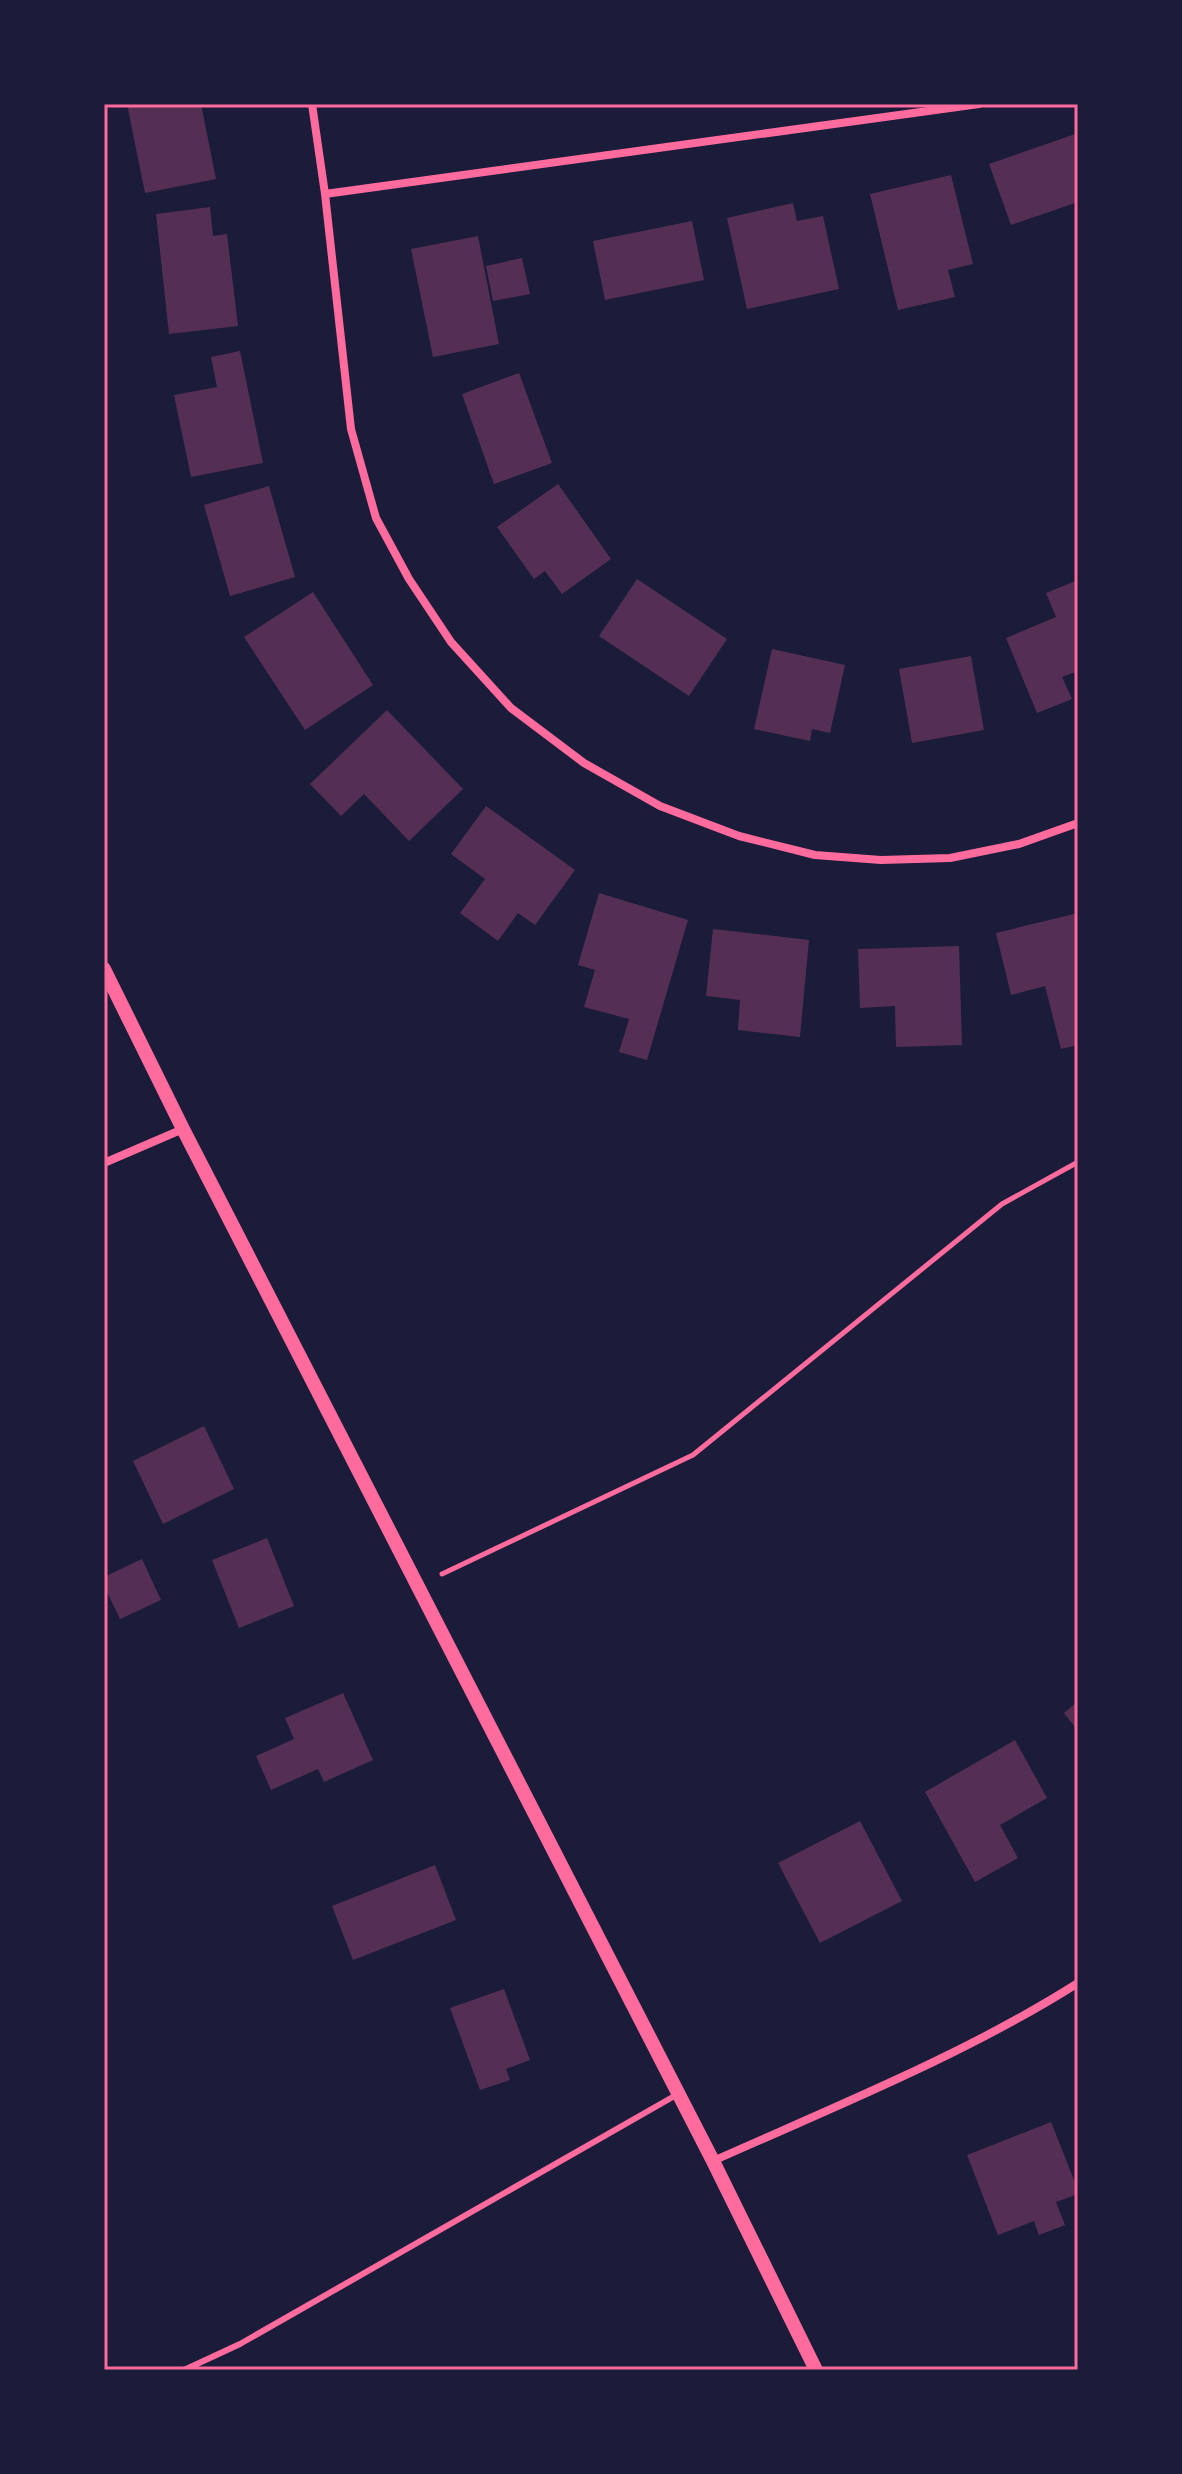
<svg xmlns="http://www.w3.org/2000/svg" width="1182" height="2474" font-family="'Crimson Pro',serif">
<style>
.building{fill:#542f53}
.lines{fill:none;stroke-linecap:round;stroke-linejoin:round}
.path{stroke:#ff6b9d;stroke-width:5}
.service{stroke:#ff6b9d;stroke-width:6}
.minor{stroke:#ff6b9d;stroke-width:8}
.tertiary{stroke:#ff6b9d;stroke-width:14}
.neatline{fill:none;stroke:#ff6b9d;stroke-width:3}
</style>
<rect width="100%" height="100%" fill="#1b1b3a"/>
<path class="building" d="M127,104H201L216,179L145,193Z
M1078,133V202L1011,225L989,164Z
M951,175L973,264L948,270L955,297L898,310L870,194Z
M793,203L797,221L823,216L839,289L747,309L727,218Z
M210,207L213,236L227,234L238,326L169,334L156,214Z
M692,221L704,280L605,300L593,241Z
M478,236L499,344L433,357L411,249Z
M522,258L530,294L493,301L486,266Z
M240,351L263,463L191,477L174,395L217,387L211,357Z
M519,373L552,463L494,484L462,394Z
M558,484L611,559L562,594L545,571L534,579L497,527Z
M269,486L295,577L230,596L204,505Z
M637,579L727,639L689,696L599,636Z
M1078,580V671L1062,677L1072,699L1037,713L1006,638L1056,617L1046,593Z
M313,592L373,685L305,730L244,637Z
M772,649L845,665L830,733L812,729L810,741L754,729Z
M971,656L984,730L912,743L899,669Z
M387,710L463,789L409,841L364,794L341,816L310,784Z
M486,806L575,870L535,925L518,913L498,941L460,913L485,879L451,854Z
M599,893L688,920L647,1060L619,1052L629,1019L584,1007L595,970L578,965Z
M1078,913V1045L1061,1049L1045,986L1011,995L996,933Z
M713,929L809,940L800,1037L738,1030L740,1000L706,996Z
M959,946L962,1045L896,1047L895,1006L860,1008L858,949Z
M204,1426L234,1489L163,1524L133,1461Z
M267,1538L294,1606L239,1628L212,1560Z
M142,1559L161,1600L120,1619L104,1586V1577Z
M343,1693L373,1760L324,1782L318,1769L271,1790L256,1756L294,1739L285,1718Z
M1078,1701V1731L1064,1713Z
M1015,1740L1047,1798L1000,1825L1018,1858L975,1882L925,1792Z
M860,1821L902,1901L820,1943L778,1863Z
M435,1865L456,1920L353,1960L332,1906Z
M504,1989L530,2060L506,2069L510,2080L480,2090L450,2008Z
M1051,2122L1078,2190V2194L1056,2202L1065,2225L1039,2235L1034,2221L998,2235L967,2155Z"/>
<g class="lines">
<path class="path" d="M442,1574L693,1455L1002,1204L1078,1162"/>
<path class="service" d="M184,2370L240,2344L678,2094"/>
<path class="minor" d="M312,104L325,194L351,429L376,518L409,579L451,642L511,708L584,763L660,806L739,836L815,855L881,860L950,858L1019,844L1078,823
M325,194L979,104
M104,1163L183,1129
M713,2161C834,2107 966,2054 1078,1983"/>
<path class="tertiary" d="M104,969L183,1129L713,2161L816,2370"/>
</g>
<rect width="1182" height="2474" fill="none" stroke="#1b1b3a" stroke-width="212"/>
<rect x="106" y="106" width="970" height="2262" class="neatline"/>
</svg>
